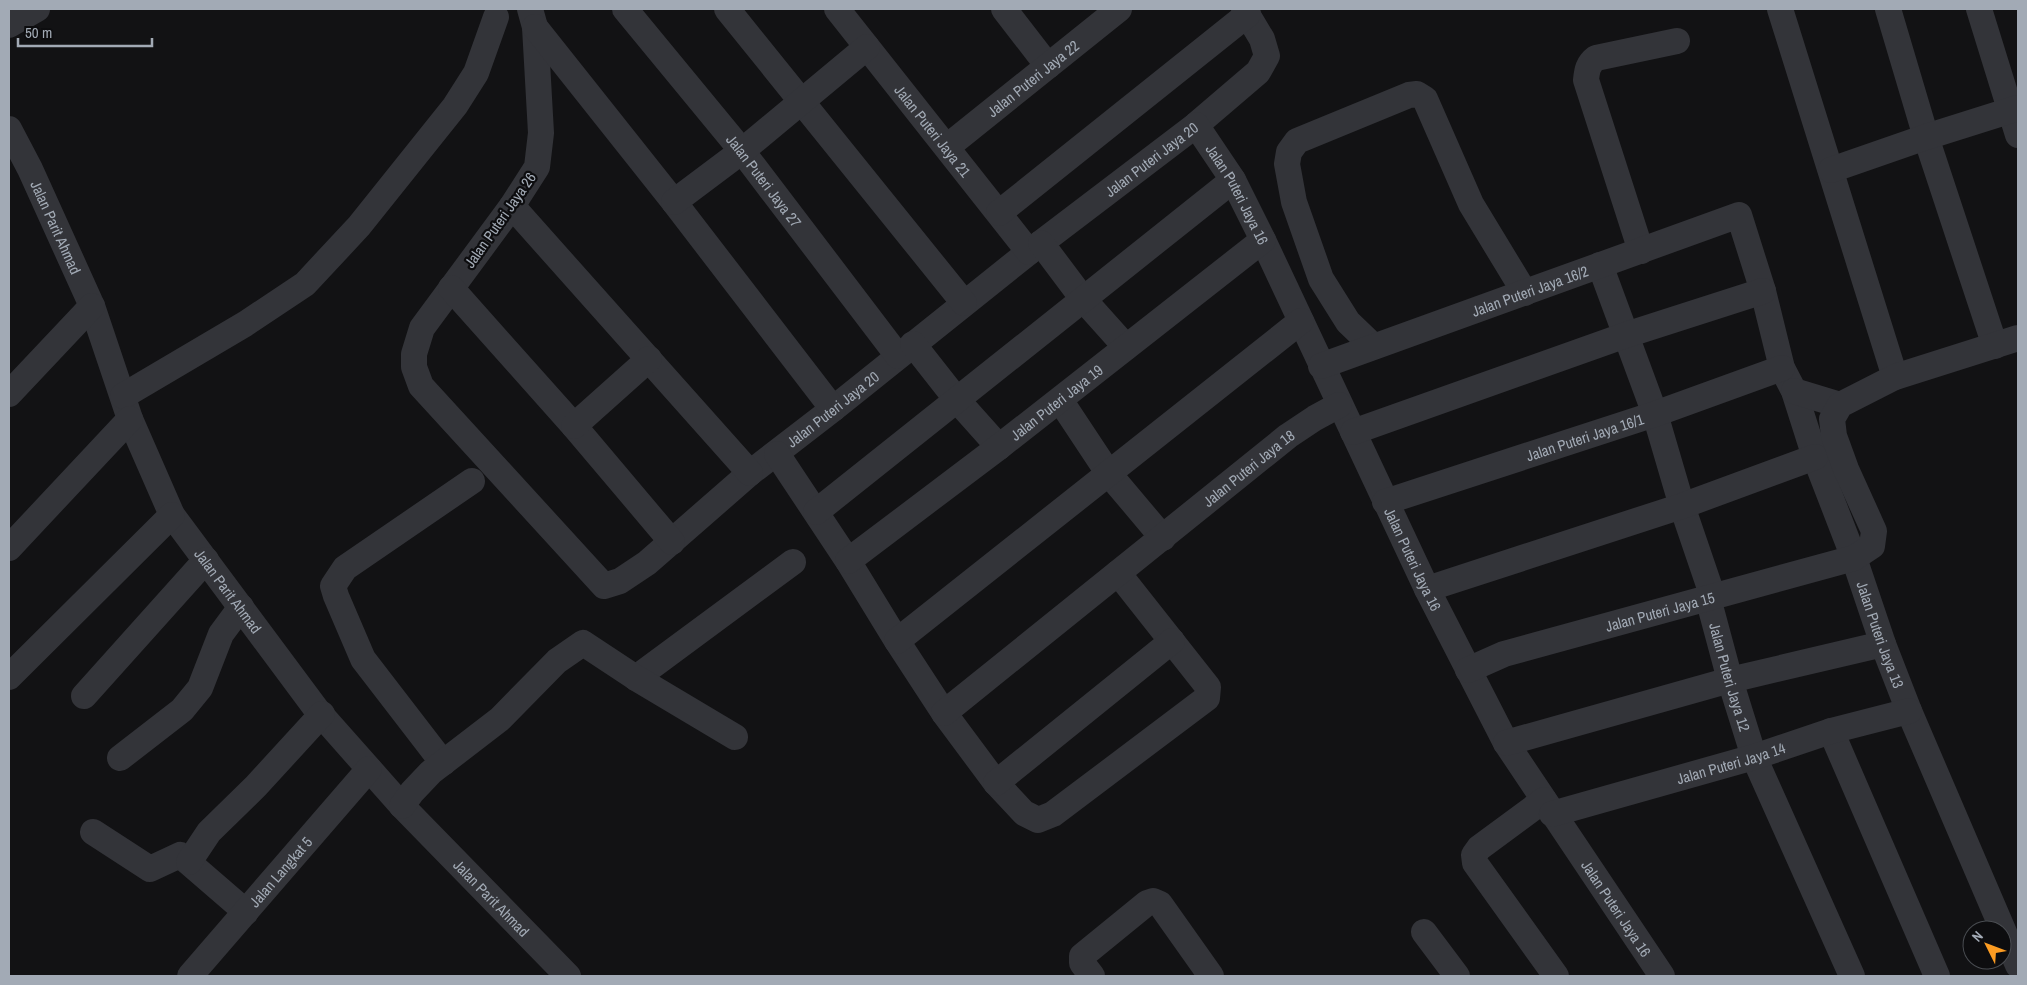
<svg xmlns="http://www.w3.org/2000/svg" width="2027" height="985" font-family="'Archivo Narrow',sans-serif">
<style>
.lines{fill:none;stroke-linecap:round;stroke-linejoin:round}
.minor{stroke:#333439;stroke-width:26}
.labels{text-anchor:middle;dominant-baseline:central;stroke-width:4.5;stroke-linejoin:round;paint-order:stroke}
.street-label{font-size:15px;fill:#a2aab5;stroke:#0d0d0f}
</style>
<rect width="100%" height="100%" fill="#121214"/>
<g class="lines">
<g class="minor">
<path id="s1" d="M530,9L535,27L541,133L537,167L512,206L422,328L414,354V367L421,386L604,586L620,581L647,563L750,473L833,409L1029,252L1196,125L1258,72L1267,56L1262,39L1244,9"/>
<path id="s2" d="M625,9L742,151L898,356"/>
<path d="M727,9L964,303"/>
<path id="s3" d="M837,9L1029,252"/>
<path d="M1004,9L1048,66"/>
<path d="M1780,9L1895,377"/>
<path d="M1888,9L1926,137L1995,346"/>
<path d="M1979,9L2018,135"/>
<path d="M9,25L37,9"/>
<path d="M535,27L674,202L833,409"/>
<path id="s4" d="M1196,125L1233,180L1263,240L1427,589L1506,743L1662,976"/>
<path id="s5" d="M9,129L30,169L92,306L130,419L172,515L317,710L402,806L568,976"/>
<path id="s6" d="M947,147L1119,9"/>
<path d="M1831,170L1926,137L2018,108"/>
<path d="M674,202L742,151L867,47"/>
<path d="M512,206L750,473"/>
<path d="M999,213L1248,14"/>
<path d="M1041,243L1083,299L1126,347"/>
<path d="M1641,251L1586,80C1587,70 1588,64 1596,58L1677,41"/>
<path d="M1600,265L1655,414L1682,506L1713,597"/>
<path d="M451,288L574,426L672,542"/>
<path d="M913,344L957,400L999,447"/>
<path d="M1373,346L1348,322L1321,279L1294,202L1287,164L1289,152L1297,141L1409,95L1417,94L1425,99L1471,204L1525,293"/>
<path id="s7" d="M1321,366L1739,215L1763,291L1782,368L1794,391L1815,457L1854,558L1883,644L1909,711L2018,965"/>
<path d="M1794,391L1840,405"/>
<path d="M9,394L92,306"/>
<path d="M123,396L245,324L305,284L359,226L455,106L476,73L496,17"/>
<path d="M1060,400L1109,474L1163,538"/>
<path d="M574,426L649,359"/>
<path d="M1353,432L1626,335L1763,291"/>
<path d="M777,454L848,561L897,641L944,713L996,783L1024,813L1038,820L1053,814L1207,698L1208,687L1118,573"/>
<path id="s8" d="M1385,502L1655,414L1782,368"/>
<path d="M816,512L1233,180"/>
<path d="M9,548L130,419"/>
<path id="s9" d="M848,561L999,447L1263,240"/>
<path d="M1427,589L1682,506L1815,457"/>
<path id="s10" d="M1708,598L1730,680L1754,757L1852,976"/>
<path d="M897,641L1301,321"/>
<path id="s11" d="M1468,670L1504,654L1854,558L1872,546L1874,531L1846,469L1834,436L1832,419L1840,405L1895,377L2018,338"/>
<path d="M9,677L172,515"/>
<path d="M636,678L793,562"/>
<path d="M84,696L206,560"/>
<path id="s12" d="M944,713L1288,436L1315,418L1339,405"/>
<path d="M1831,731L1937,976"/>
<path d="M1506,743L1730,680L1883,644"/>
<path d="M120,758L182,710L200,688L221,634L241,607"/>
<path d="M443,763L363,659L336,596L333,586L345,568L472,481"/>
<path d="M996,783L1172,641"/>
<path d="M1544,800L1479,848L1474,855L1475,863L1556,976"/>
<path d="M402,806L412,792L431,772L500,719L557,661L583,643L636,678L735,737"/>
<path id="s13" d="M1552,814L1754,757L1831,731L1909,711"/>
<path d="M93,832L150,869L180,855L246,912"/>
<path d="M189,862L209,832L256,786L322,714"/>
<path d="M1424,932L1457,976"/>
<path id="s14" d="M190,976L369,769"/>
<path d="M1092,976L1082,963V956L1147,903L1153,901L1160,904L1211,976"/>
</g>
</g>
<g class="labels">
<g class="street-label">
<text stroke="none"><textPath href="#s6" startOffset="110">Jalan Puteri Jaya 22</textPath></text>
<text stroke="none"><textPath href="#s3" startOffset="155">Jalan Puteri Jaya 21</textPath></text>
<text stroke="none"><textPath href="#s1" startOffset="1384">Jalan Puteri Jaya 20</textPath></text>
<text stroke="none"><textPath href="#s2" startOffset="221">Jalan Puteri Jaya 27</textPath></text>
<text stroke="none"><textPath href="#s4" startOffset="81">Jalan Puteri Jaya 16</textPath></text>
<text transform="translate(500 220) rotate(-55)">Jalan Puteri Jaya 26</text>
<text stroke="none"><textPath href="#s5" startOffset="109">Jalan Parit Ahmad</textPath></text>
<text stroke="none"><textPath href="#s7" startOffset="222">Jalan Puteri Jaya 16/2</textPath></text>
<text stroke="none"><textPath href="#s9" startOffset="262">Jalan Puteri Jaya 19</textPath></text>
<text stroke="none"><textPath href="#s1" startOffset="979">Jalan Puteri Jaya 20</textPath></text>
<text stroke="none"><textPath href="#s8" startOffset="210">Jalan Puteri Jaya 16/1</textPath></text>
<text stroke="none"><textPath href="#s12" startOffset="391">Jalan Puteri Jaya 18</textPath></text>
<text stroke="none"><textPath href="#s4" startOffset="486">Jalan Puteri Jaya 16</textPath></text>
<text stroke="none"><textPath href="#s5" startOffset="514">Jalan Parit Ahmad</textPath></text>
<text stroke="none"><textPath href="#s11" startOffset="201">Jalan Puteri Jaya 15</textPath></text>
<text stroke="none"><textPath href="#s7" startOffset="888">Jalan Puteri Jaya 13</textPath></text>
<text stroke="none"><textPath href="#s10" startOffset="82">Jalan Puteri Jaya 12</textPath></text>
<text stroke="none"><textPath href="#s13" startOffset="186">Jalan Puteri Jaya 14</textPath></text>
<text stroke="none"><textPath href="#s14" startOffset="138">Jalan Langkat 5</textPath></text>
<text stroke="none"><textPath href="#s5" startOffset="919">Jalan Parit Ahmad</textPath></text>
<text stroke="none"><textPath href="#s4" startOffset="891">Jalan Puteri Jaya 16</textPath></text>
</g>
</g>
<rect width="2027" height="985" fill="none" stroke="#a2aab5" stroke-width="20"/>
<g transform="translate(1987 945) rotate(312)"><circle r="24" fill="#0d0d0f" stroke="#494c51"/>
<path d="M0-4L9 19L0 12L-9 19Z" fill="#fc9c22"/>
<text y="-8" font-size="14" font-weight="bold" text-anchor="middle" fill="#a2aab5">N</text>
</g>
<path d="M18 38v8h134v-8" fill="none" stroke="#a2aab5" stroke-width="2.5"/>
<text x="25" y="38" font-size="15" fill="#a2aab5" stroke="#0d0d0f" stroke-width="4" paint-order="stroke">50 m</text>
</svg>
